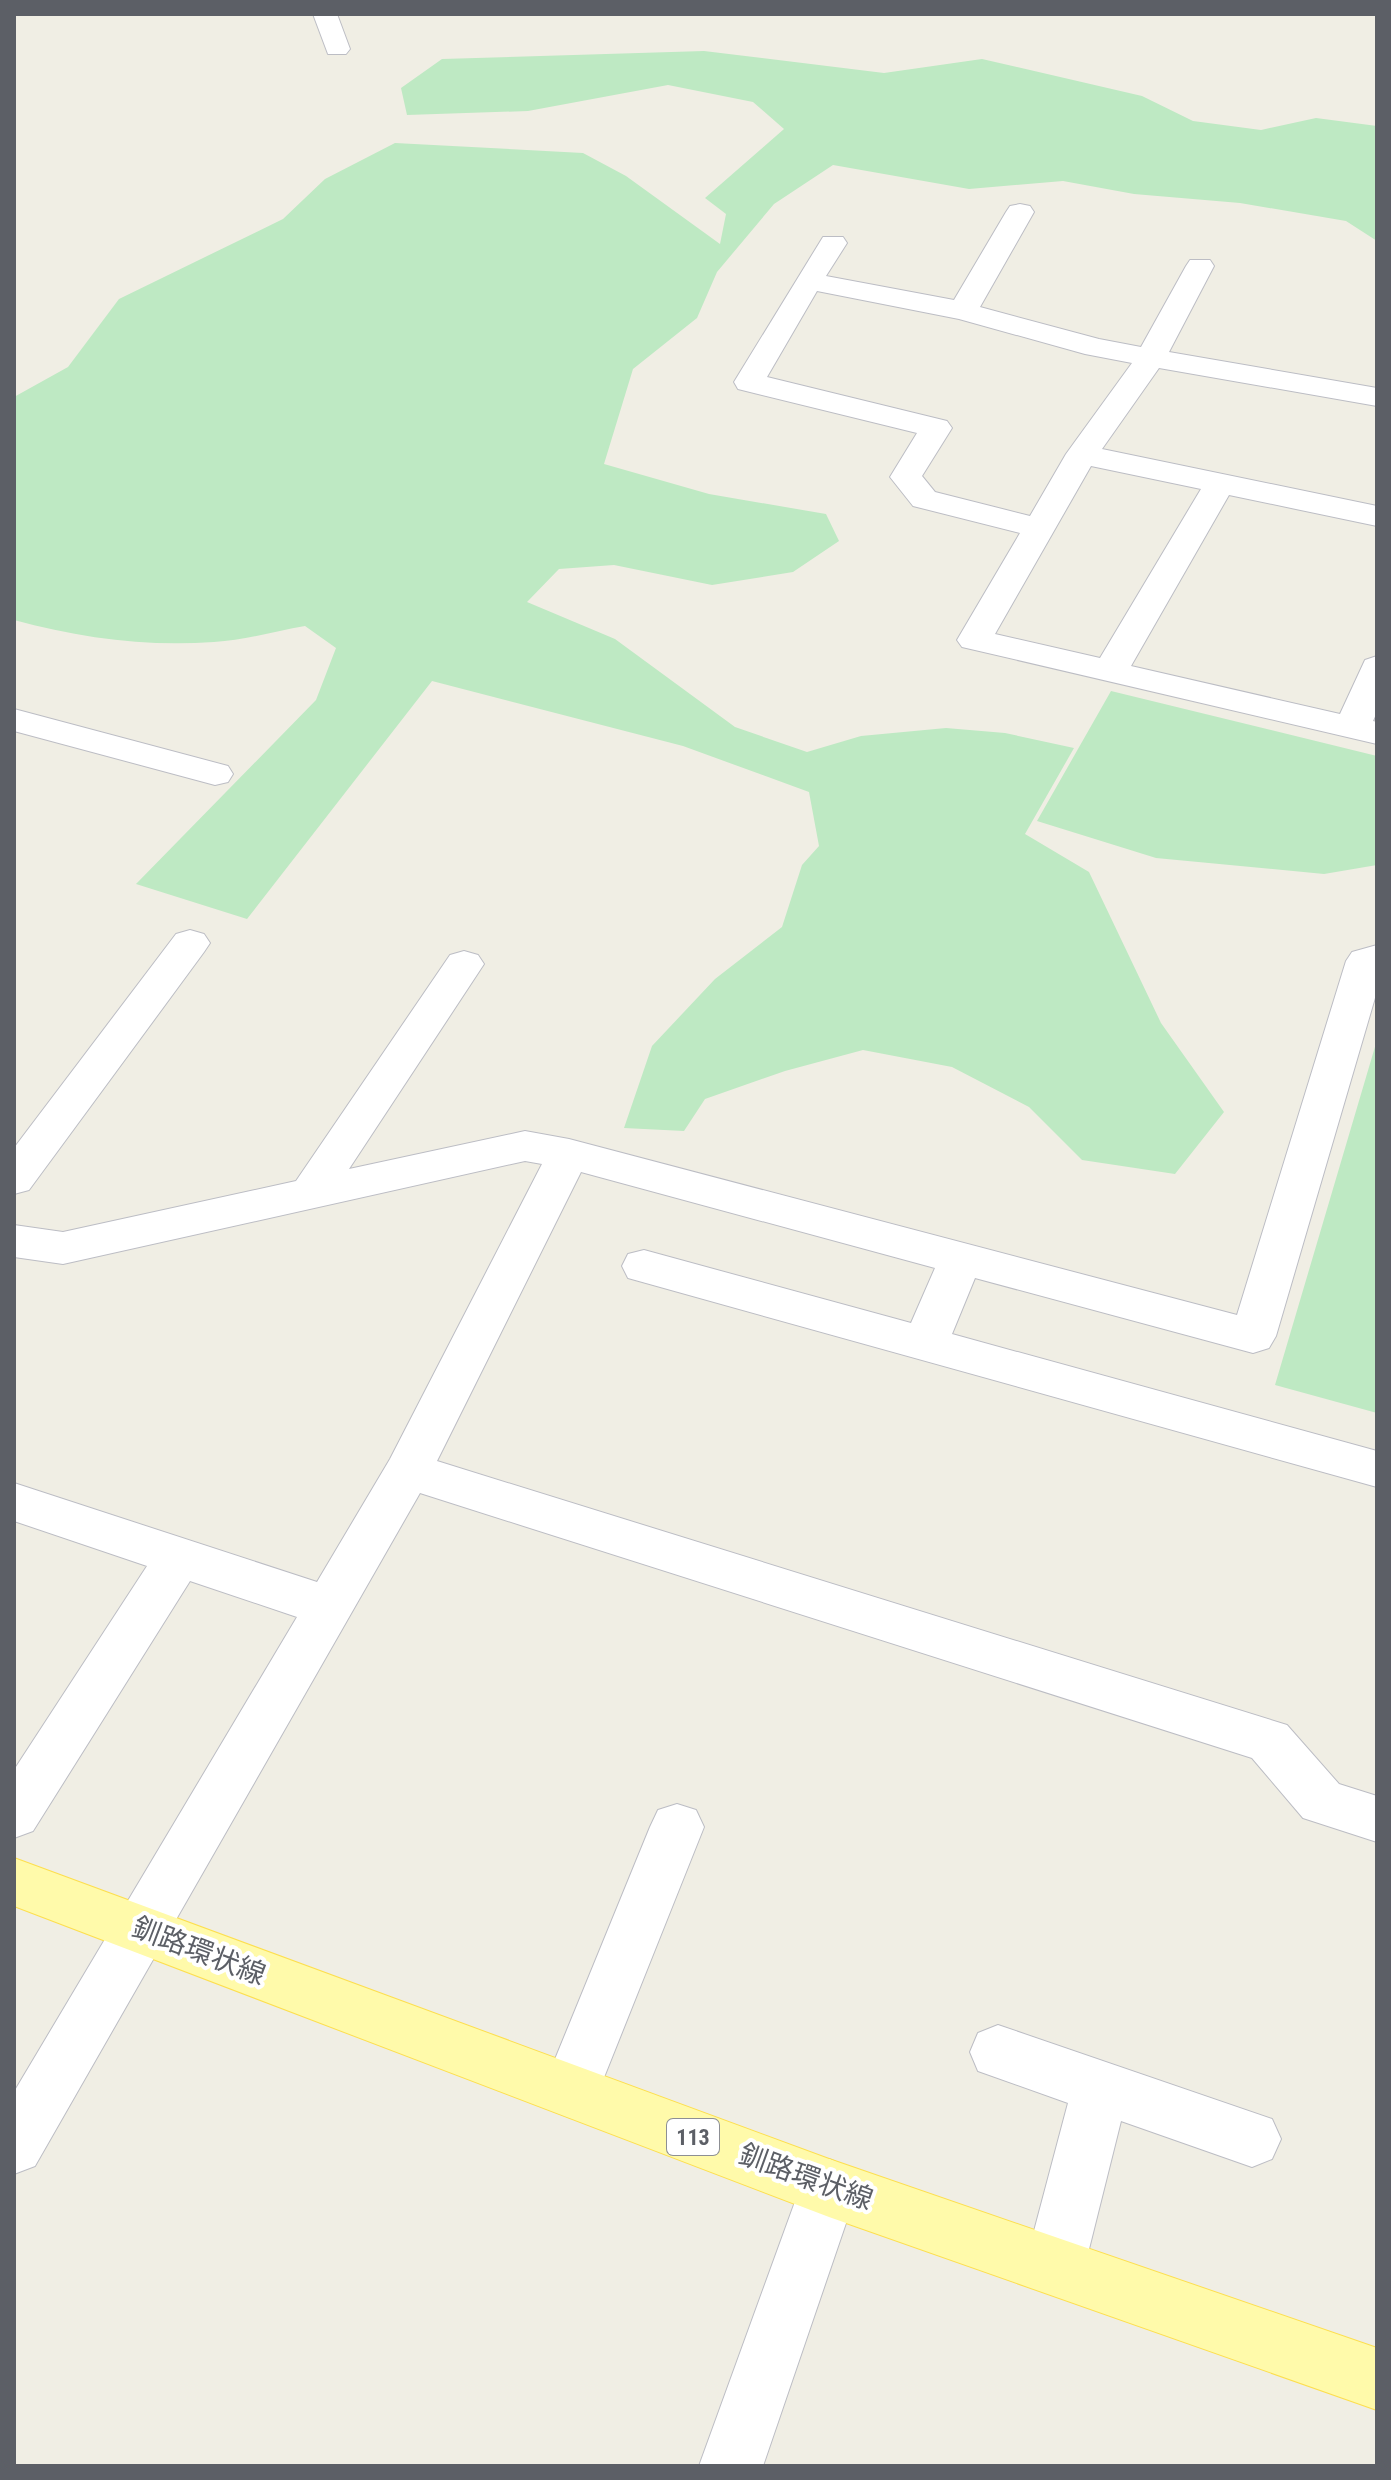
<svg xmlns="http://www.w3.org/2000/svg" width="1391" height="2480" font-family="'Roboto Condensed','Noto Sans JP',sans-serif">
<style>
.green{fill:#bee9c3}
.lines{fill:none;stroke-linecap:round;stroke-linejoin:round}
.minor-casing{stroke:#bcbdc4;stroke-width:2}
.major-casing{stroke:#fddf4f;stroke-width:2}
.minor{fill:#fff;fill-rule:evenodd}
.major{fill:#fffaaa;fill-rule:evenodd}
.labels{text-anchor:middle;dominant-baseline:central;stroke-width:8;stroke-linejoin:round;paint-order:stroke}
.shield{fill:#fff;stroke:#8d8f94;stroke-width:2}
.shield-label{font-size:22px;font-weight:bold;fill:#5c5f66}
.near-street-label{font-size:28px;fill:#5c5f66;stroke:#fff}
</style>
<rect width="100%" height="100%" fill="#f0eee4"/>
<path class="green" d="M704,51L884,73L982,59L1142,96L1193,121L1261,130L1316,118L1377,126V241L1346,221L1240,203L1134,194L1063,181L969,189L833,165L774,204L717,272L697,318L633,369L604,464L709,494L826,514L839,541L793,572L712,585L614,565L559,569L527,602L615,639L735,727L807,752L861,736L946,728L1005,733L1074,748L1025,834L1089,872L1161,1023L1224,1112L1175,1174L1082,1160L1029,1107L952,1067L863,1050L785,1071L705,1099L684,1131L624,1128L652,1046L715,979L782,927L802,865L819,846L809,792L683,746L432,681L247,919L136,884L316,700L336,648L305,626C276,631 245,640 214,642C146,647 80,638 14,620V397L68,367L119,299L283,219L325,179L395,143L583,153L626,176L720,244L726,214L705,198L784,129L753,102L668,85L528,111L407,115L401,88L442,59Z
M1111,691L1377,756V865L1324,874L1156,858L1037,821Z
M1377,1040V1413L1275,1385Z"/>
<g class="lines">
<g class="minor-casing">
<path id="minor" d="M313,14H337L350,49L346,54H328Z
M1020,204L1030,206L1034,212L980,307L1099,339L1141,347L1186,266L1190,260H1210L1214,266L1169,352L1377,388V406L1159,368L1102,449L1377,506V526L1229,495L1131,666L1340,714L1365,660L1377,656V712L1373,721L1377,722V744L962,647L957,640L1020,533L913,506L890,477L917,433L738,389L734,382L823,237H843L847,243L826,276L954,300L1006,212L1010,206ZM817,291L959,319L1085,354L1132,363L1066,454L1030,516L935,492L922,476L952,428L947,421L767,377ZM1091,466L1201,489L1100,658L995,634Z
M14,709L228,766L233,774L228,782L215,785L14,731Z
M190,930L204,934L210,943L204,952L29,1190L14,1194V1148L176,934Z
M1377,945V991L1276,1336L1269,1348L1253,1353L975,1278L952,1334L1377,1451V1487L628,1278L622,1266L628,1254L644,1250L911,1323L935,1268L581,1172L437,1461L1287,1725L1339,1784L1377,1796V1842L1303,1818L1252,1758L420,1493L35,2166L14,2174V2092L297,1617L190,1581L33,1831L14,1838V1770L147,1566L14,1521V1483L317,1582L390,1459L542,1164L525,1161L63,1264L14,1257V1225L63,1232L296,1181L450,955L464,951L478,955L484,964L349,1169L525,1131L569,1139L1237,1315L1346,961L1352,952Z
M677,1804L696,1810L704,1827L591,2110L571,2118L551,2110L542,2091L650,1827L658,1810Z
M998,2025L1272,2119L1281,2139L1272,2159L1252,2167L1121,2121L1085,2265L1076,2286L1055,2295L1034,2286L1025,2265L1068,2103L978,2071L970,2052L978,2033Z
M829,2159L850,2168L858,2188L763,2466H699L800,2188L808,2168Z"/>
</g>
<g class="major-casing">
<path id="major" d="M14,1858L829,2159L1377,2348V2410L829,2217L14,1906Z"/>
</g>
<use href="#minor" class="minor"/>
<use href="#major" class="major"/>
</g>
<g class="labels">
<rect class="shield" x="667" y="2119" width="52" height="36" rx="6"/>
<g class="shield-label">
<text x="693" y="2137">113</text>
</g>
<g class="near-street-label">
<text transform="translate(199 1951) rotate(21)">釧路環状線</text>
<text transform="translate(806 2177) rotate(20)">釧路環状線</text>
</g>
</g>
<rect width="1391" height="2480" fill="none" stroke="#5c5f66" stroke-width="32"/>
</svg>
